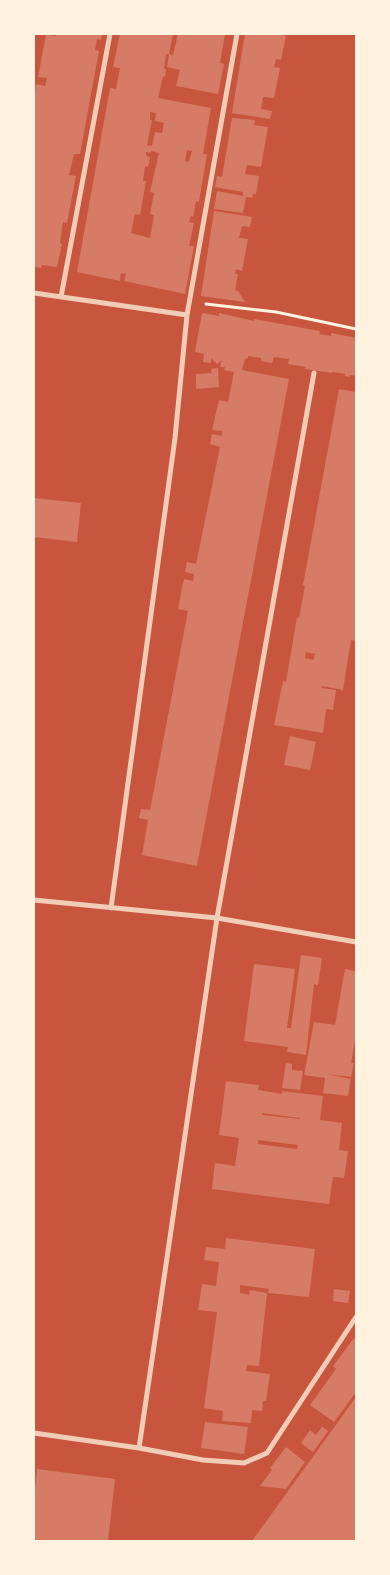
<svg xmlns="http://www.w3.org/2000/svg" width="390" height="1575" font-family="Ubuntu,sans-serif">
<style>
.building{fill:#d67c66;fill-rule:evenodd}
.lines{fill:none;stroke-linecap:round;stroke-linejoin:round}
.path{stroke:#fff3e0;stroke-width:3}
.minor{stroke:#f1ccb7;stroke-width:5}
</style>
<rect width="100%" height="100%" fill="#c8553d"/>
<path class="building" d="M56,34H102L101,40L97,39L95,50L99,51L80,154H74L69,175L76,176L67,223L63,222L60,243L62,244L57,267L42,265L41,268L34,267V100L36,84L45,86L47,78L38,77L46,35L56,36Z
M120,34H173L169,54H166L164,69H166L165,77L163,76L158,98L211,108L203,154H207L199,202L196,201L193,217L191,216L189,222L194,223L189,246H194L185,294L124,281L126,274L121,273L120,281L77,272L110,88L116,89L120,68L113,67ZM150,112L156,113L155,121L164,123L162,133L155,132L152,146L147,145L152,120H150ZM187,150L192,151L189,162L185,161ZM151,151L159,153L150,192L154,193L150,214L154,215L150,238L131,233L135,214L140,215L146,181H143L145,166L148,167L150,157L146,156V152L151,153Z
M178,34H225L220,63L224,64L218,94L176,86L180,70L167,67L169,54L173,55Z
M245,34H279L286,36L281,60L276,59L274,67L280,68L274,98L263,97L261,109L272,111L270,119L232,113Z
M232,118L255,120L254,125L268,127L261,167L247,165L245,174L259,176L256,194H253L252,198L246,197L243,213L214,209L217,191L243,196V192L215,187L217,176L222,177Z
M214,211L252,217L250,227L242,226L239,238L248,239L242,271L236,269L235,274H238L235,290L238,291L245,302L201,296Z
M202,313L219,316V313L254,321V319L320,331L319,334L331,336V333L356,338V376L350,375V377L345,376V374L333,372L332,373L305,369L306,367L288,364L289,359L274,357L272,363L261,361V358L248,356V358L245,359L242,370L289,379L197,866L142,855L148,820L139,818L141,809L150,810L188,611L178,609L181,593L184,579L193,581L194,574L185,572L187,562L196,564L220,447L210,444L212,434L222,436V431L212,430L219,400L228,402L234,372L224,370L225,367H220L222,360L217,364L211,358V363L203,362L204,354L195,352Z
M218,368L219,387L196,389V374L212,373L211,369Z
M339,389L356,392V617L355,628H356V641L351,640L343,690L322,686L321,688L336,690L333,710L326,709L323,733L274,725L283,681L286,682L297,617L299,618L305,586L303,585ZM306,652L315,654L313,660L305,658Z
M34,498L81,503L77,542L34,537Z
M290,736L316,742L310,770L284,765Z
M301,955L322,958L318,985L314,984L306,1055L287,1052L288,1047L244,1041L254,964L295,969L287,1028H291Z
M345,969L356,971V1035L351,1063H354L351,1077L326,1074L351,1079L348,1096L323,1093L325,1078L304,1075L314,1022L335,1025Z
M286,1063L292,1064V1070L303,1071L300,1090L282,1088Z
M226,1081L259,1085L258,1090L282,1094V1091L323,1096L320,1120L342,1123L339,1150L348,1151L344,1178L333,1177L329,1204L212,1189L215,1163L235,1166L239,1138L219,1135ZM262,1113L300,1118V1119L262,1115ZM258,1140L298,1145L297,1149L258,1144Z
M226,1238L315,1249L309,1297L268,1293L269,1289L240,1285V1293L249,1295L250,1290L267,1293L259,1366L247,1365L246,1371L270,1374L266,1401H263L262,1411L252,1410L251,1423L222,1421L223,1411L204,1408L217,1312L198,1310L202,1284L216,1286L219,1262L204,1260L206,1247L225,1249Z
M334,1289L350,1291L348,1303L333,1301Z
M354,1338L356,1340V1392L334,1422L310,1405L336,1369L333,1366Z
M356,1397V1541H252Z
M205,1422L248,1427L244,1454L201,1448Z
M322,1427L328,1431L313,1452L301,1443L310,1430L316,1435Z
M286,1447L305,1462L286,1489L260,1486L272,1470L270,1468Z
M37,1469L115,1479L108,1541H34V1500Z"/>
<g class="lines">
<path class="path" d="M206,304L276,312L356,329"/>
<path class="minor" d="M34,293L187,315
M61,297L110,34
M34,900L217,918L356,942
M111,908L175,438L187,315L237,34
M34,1433L139,1448L203,1460L244,1463L267,1453L356,1317
M139,1448L217,918L314,373"/>
</g>
<rect width="390" height="1575" fill="none" stroke="#fff3e0" stroke-width="70"/>
</svg>
